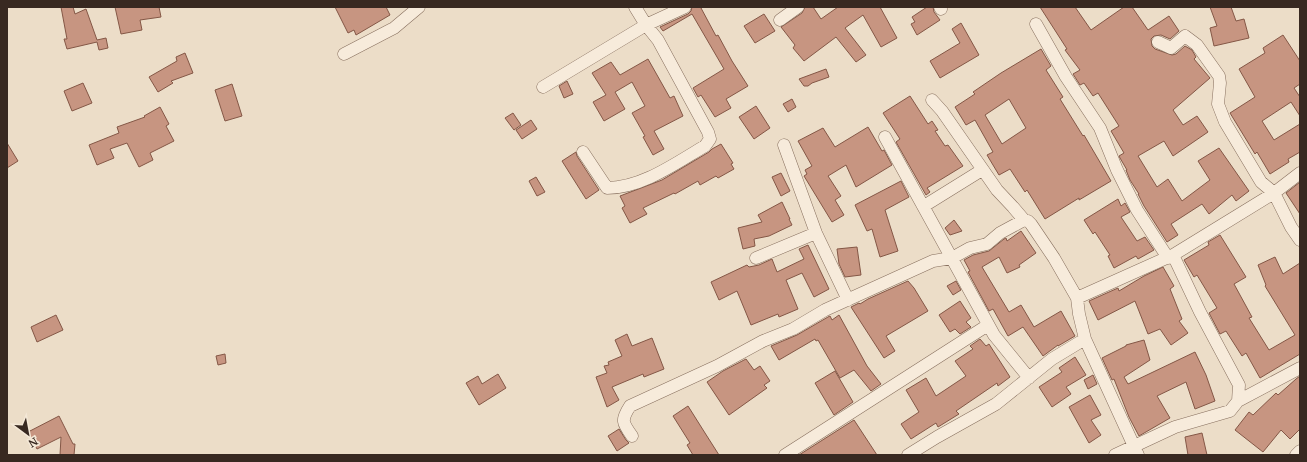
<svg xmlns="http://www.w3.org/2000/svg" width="1307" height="462" font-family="'Noto Serif',serif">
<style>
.building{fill:#c79581;stroke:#845746;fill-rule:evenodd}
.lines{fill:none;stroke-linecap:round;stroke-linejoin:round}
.minor-casing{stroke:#876f5e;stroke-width:13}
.minor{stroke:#f7ebdb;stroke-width:12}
</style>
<rect width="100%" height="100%" fill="#ecddc8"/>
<path class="building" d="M61,7H73L75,14L86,9L97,40L106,38L108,48L99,50L97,42L67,49L64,39H67Z
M115,7H159L161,17L140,20L142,30L121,34Z
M335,7H386L390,15L356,35L354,30L348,33Z
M692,7H703L701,8L716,36L718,35L732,61L748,86L726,99L731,108L715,117L701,95L698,97L693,88L724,69L692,14L663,31L660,27L688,14L691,11Z
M805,7H813L821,19L838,7H880L897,38L881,47L863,15L845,28L866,55L856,62L836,37L804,61L793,48L795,45L781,27L802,13Z
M927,7H933L934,12L940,20L917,35L911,24L915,22L912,17Z
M1040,7H1075L1091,30L1124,7H1132L1148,30L1169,16L1179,31L1170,39L1161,35L1154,36L1151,39L1152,46L1155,49L1172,55L1176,54L1185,46L1192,50L1196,57L1194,59L1210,78L1173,110L1183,125L1197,116L1208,132L1173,156L1164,141L1138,156L1157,187L1168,179L1182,201L1210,180L1198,161L1219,148L1249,191L1236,201L1232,195L1209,214L1202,204L1171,224L1178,235L1167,242L1144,206L1138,194H1139L1130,180L1126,170H1127L1120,158L1119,156L1124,153L1111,131L1119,126L1098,93L1093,96L1084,83L1080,85L1073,74L1080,70L1065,50L1067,49Z
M1210,7H1231L1236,21L1244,19L1249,38L1214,46L1210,28L1217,26Z
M764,14L775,31L755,43L744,26Z
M961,23L979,55L940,78L930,61L960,43L952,29Z
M1283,35L1300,61V84L1294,88L1300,97V116L1291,102L1262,121L1274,140L1300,124V152L1288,159L1289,162L1270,174L1257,152L1255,154L1230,113L1255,97L1239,69L1265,53L1263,48Z
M1041,49L1051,66L1046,70L1063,97L1060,99L1083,136L1084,135L1111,181L1079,200V198L1045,219L1027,190L1025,192L1010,169L999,175L987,155L993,152L975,120L966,125L955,107L975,94L973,92L1001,73ZM1009,99L1026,128L1002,144L985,115Z
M185,53L193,73L171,81L173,83L158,92L149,77L177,61L176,57Z
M648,59L670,98L674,96L683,116L654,131L664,149L653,155L643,137L645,136L632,113L645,106L632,82L615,92L625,109L604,121L593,102L606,95L592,73L611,62L620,75Z
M826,69L829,77L812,83L808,86H804L799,79Z
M567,81L573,94L564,98L559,86Z
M83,83L92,103L72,111L64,91Z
M232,84L242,116L225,121L215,90Z
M910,96L928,124L932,121L938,130L935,131L945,146L948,145L963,166L927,188L930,192L926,195L896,142L900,139L883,113Z
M792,99L796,107L788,112L783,104Z
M756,106L770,128L754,139L739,117Z
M160,107L169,124L166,126L174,141L150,153L153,160L139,167L127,143L110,149L114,158L97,165L89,145L119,133L117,127L145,117L144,116Z
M513,113L521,125L514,130L505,118Z
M531,120L537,129L522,139L516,130Z
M868,127L882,151L884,150L892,165L856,187L846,165L828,176L841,196L835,200L844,215L832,222L804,176L807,174L805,170L812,166L798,141L823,128L835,147Z
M7,143L18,161L7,168Z
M721,144L733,163L731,164L734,169L718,178L716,176L700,185L698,181L675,194L674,193L643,208L647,214L630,223L622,208L625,206L620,196L662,180L709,152L712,149Z
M576,152L577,156L599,190L586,199L562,161Z
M781,173L790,191L781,196L772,177Z
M536,177L545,192L537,196L529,181Z
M901,181L909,197L885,210L898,251L880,257L872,229L867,231L855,205Z
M1300,182V214L1286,193Z
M1118,199L1121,206L1125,203L1130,212L1121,217L1137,241L1145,237L1154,250L1138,259L1136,256L1114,268L1108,256L1110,255L1095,232L1093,234L1084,220Z
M782,202L790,219H789L792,225L769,236L754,239L755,246L743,249L738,228L762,222L758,215Z
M954,220L962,231L950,235L945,228Z
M1021,231L1036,253L1019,265L1020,267L1007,273L999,257L982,267L1009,312L1021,305L1034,327L1061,311L1075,336L1058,346V345L1043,356L1023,327L1008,336L993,309L989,311L968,272L970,271L964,260L973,255L989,251L1004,239L1006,238L1007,241Z
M1220,235L1246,277L1234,284L1252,317L1249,318L1269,350L1295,335L1265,286L1266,285L1258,265L1275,257L1283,274L1300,263V354L1260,378L1246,353L1242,356L1226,331L1220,334L1209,313L1217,308L1197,275L1194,277L1184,260L1209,245L1208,242Z
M808,245L829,289L814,297L802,273L786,280L798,309L779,317L778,314L751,325L737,291L719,300L711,282L747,265L749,267L759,265L772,259L777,272L804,259L799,249Z
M857,247L861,275L845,277L839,264L837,249Z
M1163,267L1174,286L1170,289L1182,319L1179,321L1188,333L1171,345L1160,329L1148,334L1135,301L1098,320L1089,301L1118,288L1119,291L1144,276Z
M908,281L914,288L928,311L886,336L895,351L884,358L851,307L859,303L860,304L868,299Z
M956,281L961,290L953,295L947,286Z
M960,301L971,318L966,322L971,327L960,334L955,329L950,332L939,315Z
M56,315L63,330L37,342L31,327Z
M839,315L867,366L881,384L871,391L854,370L840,378L818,340L816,341L815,339L779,360L771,346L797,335L828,317L830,316L832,320Z
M627,334L632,346L652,338L664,369L644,377L643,374L612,387L619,400L607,407L596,377L607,373L604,366L609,365L608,362L622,356L615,340Z
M980,339L986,346L989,344L1010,377L998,386L997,383L956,411L959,414L938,427L936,423L911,439L901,424L919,412L906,390L926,378L936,396L966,376L955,361L973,349L970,346Z
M1144,340L1150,360L1124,377L1128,384L1195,352L1206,375L1215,401L1195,409L1186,382L1157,396L1170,418L1139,436L1129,417L1114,379L1112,380L1102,358L1126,346V345Z
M225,354L226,363L218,365L216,356Z
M1075,357L1086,375L1066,387L1071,394L1052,407L1039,387L1062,372L1059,368Z
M746,359L754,370L760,366L770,381L764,385L767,388L729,415L707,382L723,371Z
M835,371L853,402L834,415L815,383Z
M498,374L506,388L479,405L466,383L478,376L482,384Z
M1093,375L1097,384L1088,389L1084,380Z
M1300,376V429L1290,439L1281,430L1263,452L1235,430L1249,412L1253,415L1276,393L1278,395L1296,379Z
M1090,395L1101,415L1091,420L1101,435L1089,443L1069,407Z
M688,406L705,433L719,455H693L687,445L690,443L673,416Z
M59,416L73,444H75L74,455H60L61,437L37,449L28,432Z
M854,420L877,455H799Z
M619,429L626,440L629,443L617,451L608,436Z
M1202,433L1207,455H1188L1185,437Z"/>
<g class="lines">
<g class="minor-casing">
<path id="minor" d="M940,7L941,9
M780,20L798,7
M1036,24L1066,77L1100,128L1117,170L1137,210L1168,258
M1158,42L1171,48L1185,36L1197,45L1219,76L1220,83L1218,104L1225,122L1261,182L1274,193L1291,227L1300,240
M344,54L394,28L419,7
M543,87L646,25L685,7
M932,100L942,111L997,190L1013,207L1024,220
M885,137L994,335L1029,378
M784,145L816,233L848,300
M583,152L607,188C642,188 676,163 705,146L710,139L708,132L658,40L646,25L635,7
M924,206L982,170
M756,258L816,233
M1077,298L1173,255L1274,193L1300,173
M1238,401L1300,368
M632,436C622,422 621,420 630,406L717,366L763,341L793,329L825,310L933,261L952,258L970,248L987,244L1000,233L1024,220L1028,221L1031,224L1054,258L1077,298L1079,314L1085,339L1138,455
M785,455L988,325
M908,455L937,437L996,404L1052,359L1085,339
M1115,455L1175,427L1230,411L1238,401L1239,385L1200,312L1173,255
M1296,455L1300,451"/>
</g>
<use href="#minor" class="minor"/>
</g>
<rect width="1307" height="462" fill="none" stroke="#382921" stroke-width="16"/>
<g transform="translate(28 434) rotate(148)" stroke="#f4e8d7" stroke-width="3" paint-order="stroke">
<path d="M0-3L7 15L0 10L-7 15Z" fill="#382921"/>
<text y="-6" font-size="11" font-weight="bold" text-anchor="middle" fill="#382921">N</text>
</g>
</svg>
